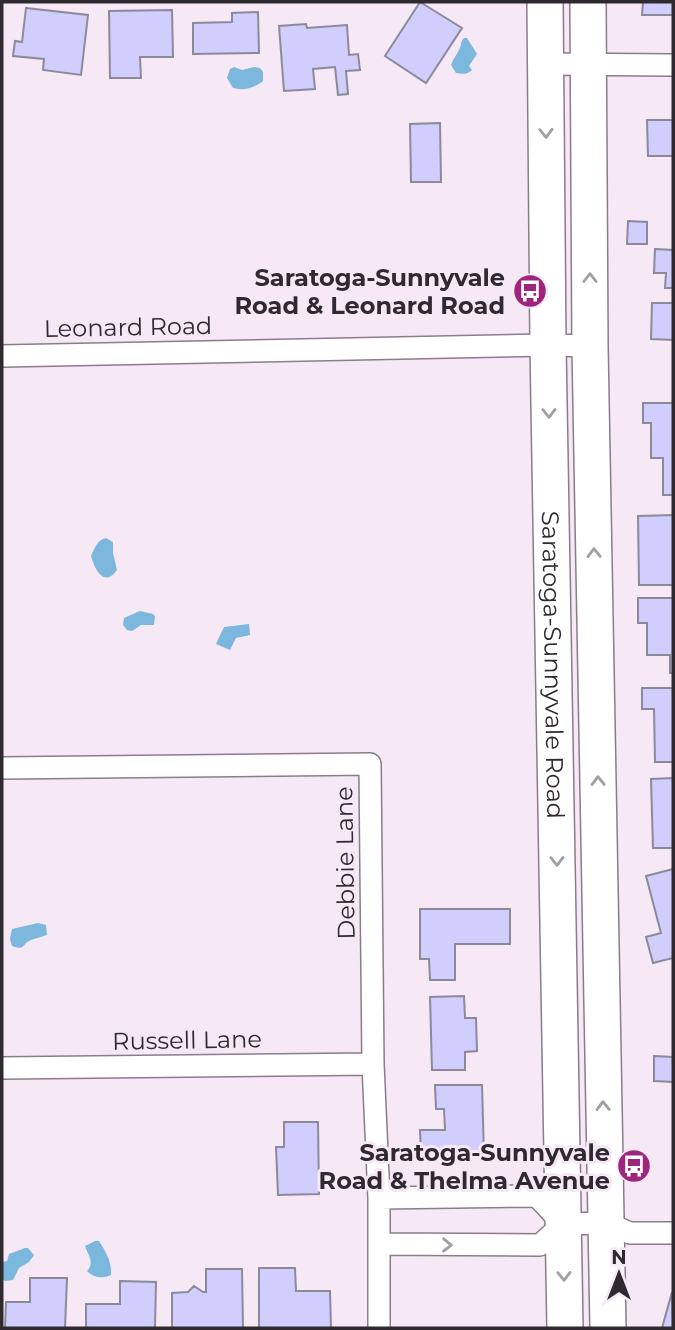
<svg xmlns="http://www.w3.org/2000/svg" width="675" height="1330" font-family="Montserrat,sans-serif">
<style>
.water{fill:#7cb7dd}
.building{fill:#d1cefe;stroke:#8b8a9a;stroke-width:2}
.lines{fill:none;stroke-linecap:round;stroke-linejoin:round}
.street-casing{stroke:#897d89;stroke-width:24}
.primary-casing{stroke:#897d89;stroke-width:38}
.street{stroke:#fff;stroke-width:21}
.primary{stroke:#fff;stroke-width:35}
.oneway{stroke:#a19fa1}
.labels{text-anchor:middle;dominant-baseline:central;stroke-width:6;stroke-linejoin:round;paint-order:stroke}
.poi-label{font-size:24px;font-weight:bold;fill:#2f2a2f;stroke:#f6e8f5;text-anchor:end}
.street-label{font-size:24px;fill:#2f2a2f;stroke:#f6e8f5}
</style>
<rect width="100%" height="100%" fill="#f6e8f5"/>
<path class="water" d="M464,38H467L477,54L469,66L472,70C467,75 462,74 456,73L451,65C453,59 456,56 459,50C462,45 460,42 464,38Z
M234,67L242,70L254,67L260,68L263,72V81C254,88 244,91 233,88L227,78L230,69Z
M106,538L113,542V553L117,570C104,588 95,570 91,556C95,548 97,540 106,538Z
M140,611L153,614L155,616L154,625H141L132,631L127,630L123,625L124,618Z
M249,624L250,635L236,638L230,650L216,644L224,627Z
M38,923L46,925L47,935C42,937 36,938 31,940C21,944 26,951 12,946L10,939L12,929Z
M95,1241H99C106,1252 112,1262 111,1275C102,1279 94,1278 87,1271C95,1263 88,1255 85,1246Z
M25,1248H28L34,1255L29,1262L19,1268L13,1280L5,1281L2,1279V1262L7,1261L9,1254Z"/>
<path class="building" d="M420,2L462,28L426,83L385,56Z
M643,2H673V15H642Z
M26,8L88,15L81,75L43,70L44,59L13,56L15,41L22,42Z
M172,10L173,57H140L141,78H110L109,11Z
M258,12L259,53L193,54V23L232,22V13Z
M306,24L307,28L347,25L349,55L358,54L360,70L346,71L348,94L338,95L335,67L313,69L315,89L284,91L279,26Z
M647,120H673V156H648Z
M440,123L441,182H411L410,124Z
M628,221L647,222V244H627Z
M655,249L673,250V288H665L666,273H654Z
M652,303H673V340L651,339Z
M643,403H673V495H663V458H651V423H643Z
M673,515V585H639L638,516Z
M638,598H673V673H670V655H647V623H638Z
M642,688H673V762H655L654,709H642Z
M673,778V848H653L651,779Z
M673,869V958L653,963L646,937L661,933L646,876Z
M420,909H510V944H455V980H430L429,959H420Z
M464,996L465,1018H476L477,1051L465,1052V1070H432L430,997Z
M654,1056L673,1057V1082L654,1081Z
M435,1085H482L484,1155L421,1156L420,1130H445L444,1109H436Z
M284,1122H318L319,1194L278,1195L276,1147H284Z
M259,1268H295L296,1291H330L331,1328H259Z
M206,1269H242L243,1328H172V1293L188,1292L194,1286L203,1292H206Z
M30,1278H67L65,1328H5L6,1302H30Z
M120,1281L156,1282L155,1328H86V1304H120Z
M672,1292L673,1328H662Z"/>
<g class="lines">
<g class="street-casing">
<path id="street" d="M545,64L673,65
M2,356L548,345L590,346
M2,768L370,764L373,1064L379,1198V1328
M2,1068L373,1064
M563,1224L606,1223L630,1233H673
M379,1244L540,1245L563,1224L537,1196L379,1198"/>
</g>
<g class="primary-casing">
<g id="primary">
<path id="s1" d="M545,2L548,345L565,1328"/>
<path d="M588,2L590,346L608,1328"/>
</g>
</g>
<use href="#street" class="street"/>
<use href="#primary" class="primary"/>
</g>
<defs><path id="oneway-chevron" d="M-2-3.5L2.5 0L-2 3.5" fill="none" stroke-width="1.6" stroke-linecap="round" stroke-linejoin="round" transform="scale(1.75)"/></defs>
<g class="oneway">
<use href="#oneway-chevron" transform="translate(546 133) rotate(89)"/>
<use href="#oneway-chevron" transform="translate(590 278) rotate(-90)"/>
<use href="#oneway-chevron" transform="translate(549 413) rotate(89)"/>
<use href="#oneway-chevron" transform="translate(594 553) rotate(-91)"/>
<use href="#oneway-chevron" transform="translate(598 781) rotate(-91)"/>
<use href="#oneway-chevron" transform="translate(557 861) rotate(89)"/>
<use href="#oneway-chevron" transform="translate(603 1106) rotate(-91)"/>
<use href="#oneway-chevron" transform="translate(447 1245) rotate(1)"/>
<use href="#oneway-chevron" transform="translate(564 1276) rotate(89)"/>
</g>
<defs>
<g id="bus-disc" transform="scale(1.75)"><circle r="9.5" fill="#9e257d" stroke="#f6e8f5"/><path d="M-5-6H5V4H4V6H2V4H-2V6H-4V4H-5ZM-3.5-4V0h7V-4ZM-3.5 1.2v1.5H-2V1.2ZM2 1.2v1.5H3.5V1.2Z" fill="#fff"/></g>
</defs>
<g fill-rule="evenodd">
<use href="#bus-disc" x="530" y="291"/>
<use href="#bus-disc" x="634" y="1166"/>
</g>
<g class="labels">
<g class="poi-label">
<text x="505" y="277">Saratoga-Sunnyvale<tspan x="505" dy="28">Road &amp; Leonard Road</tspan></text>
<text x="610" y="1152">Saratoga-Sunnyvale<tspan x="610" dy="28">Road &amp; Thelma Avenue</tspan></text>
</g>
<g class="street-label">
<text transform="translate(128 327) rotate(-1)">Leonard Road</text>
<text stroke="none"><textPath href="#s1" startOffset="663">Saratoga-Sunnyvale Road</textPath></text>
<text transform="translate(345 863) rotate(-91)">Debbie Lane</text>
<text transform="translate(187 1040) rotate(-1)">Russell Lane</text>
</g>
</g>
<rect width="675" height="1330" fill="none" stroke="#2f2a2f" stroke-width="7"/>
<g transform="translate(619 1274)" stroke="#f6e8f5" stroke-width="5" paint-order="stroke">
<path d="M0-5L12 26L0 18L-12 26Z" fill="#2f2a2f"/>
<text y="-10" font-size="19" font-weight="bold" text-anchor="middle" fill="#2f2a2f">N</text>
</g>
</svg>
